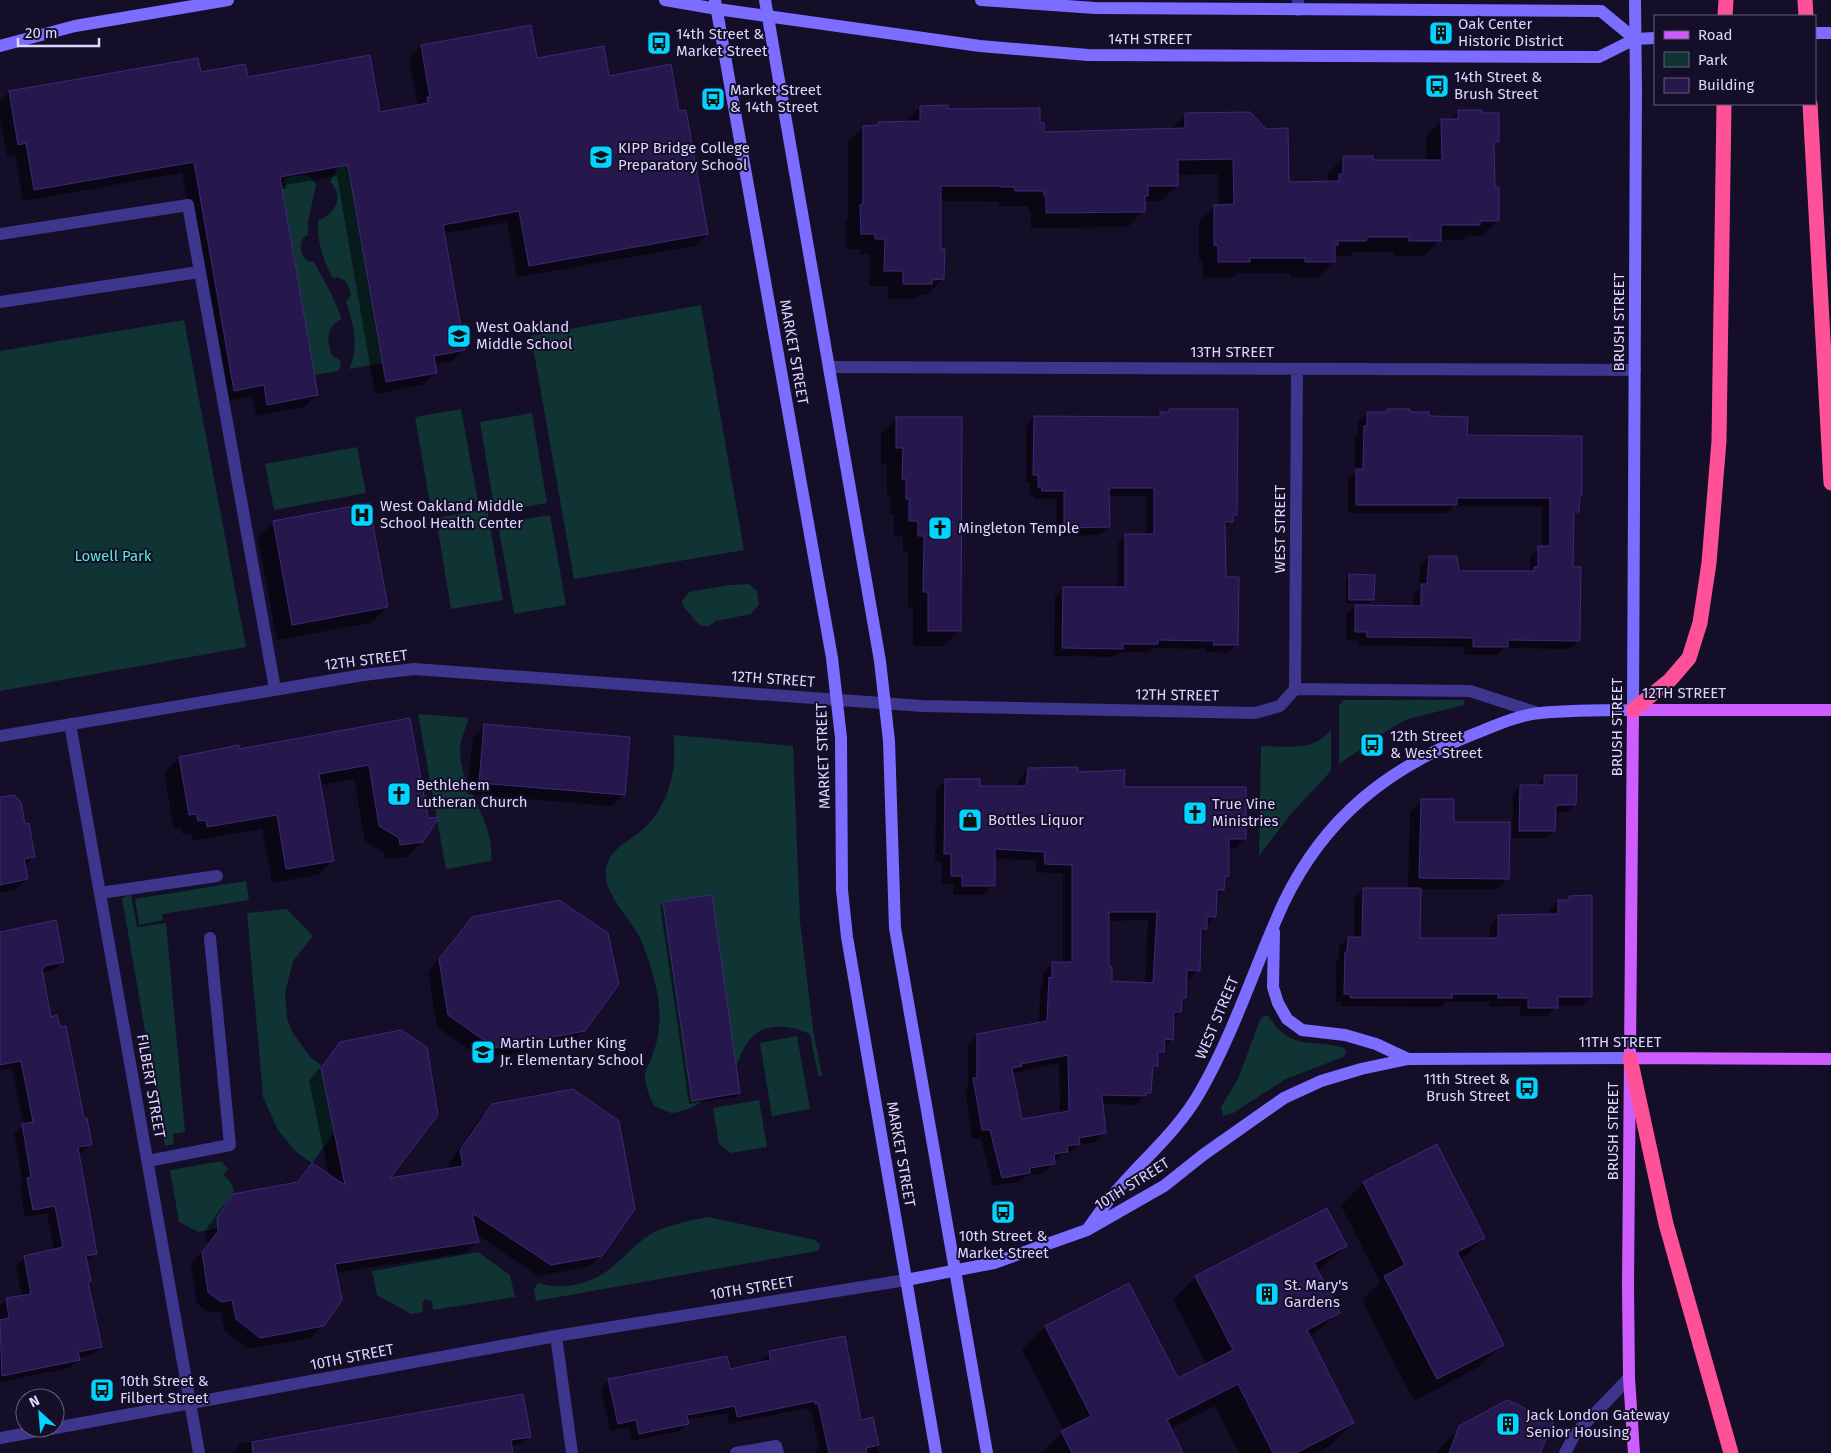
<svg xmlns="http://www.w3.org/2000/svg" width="1831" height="1453" font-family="'Fira Sans',sans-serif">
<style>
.green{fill:#103334}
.shadow{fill:#0007;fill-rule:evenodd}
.building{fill:#26184c;stroke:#3e287a;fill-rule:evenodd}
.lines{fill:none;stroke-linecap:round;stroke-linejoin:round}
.lane{stroke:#3e358c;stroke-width:12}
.street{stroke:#3e358c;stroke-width:12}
.secondary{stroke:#7b6dff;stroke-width:12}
.primary{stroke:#ce5dff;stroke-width:12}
.highway{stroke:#ff5198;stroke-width:15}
.labels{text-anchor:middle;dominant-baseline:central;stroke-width:4;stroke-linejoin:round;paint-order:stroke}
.poi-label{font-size:15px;fill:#ddd6ff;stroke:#140e29;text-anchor:start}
.street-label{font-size:15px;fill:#ddd6ff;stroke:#140e29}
.park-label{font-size:15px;fill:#57eacf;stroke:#140e29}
</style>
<rect width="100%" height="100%" fill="#140e29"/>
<path class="green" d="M348,165L383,363L349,369C359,349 354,323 346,302L351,294L346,281L337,277L333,279C323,259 317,243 318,220C335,216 345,195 330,182L339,166Z
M303,175L308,176L316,184L308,223V235L303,238C299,247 300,254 308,261L314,262L332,295L342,319C326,326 326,341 332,355L341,361L339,371L314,375L282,189L286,188L284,178Z
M701,305L744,550L574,579L531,336Z
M184,320L246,647L0,691V351Z
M461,409L478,501L431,509L415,417Z
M532,413L547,503L495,512L480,422Z
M357,447L366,493L274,510L265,464Z
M487,509L503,600L451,609L436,518Z
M550,515L566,605L514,614L498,524Z
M749,584L757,591L759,605L751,614L716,621L709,626H700L683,606L682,601L689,592L729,585Z
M1343,700H1464V705L1408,719L1391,728L1339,764V706Z
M418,714L469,718C466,728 461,737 460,748C459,790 496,819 491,861L446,869Z
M1331,729V771L1290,815L1259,856L1261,746C1286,746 1316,752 1331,729Z
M673,735L793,746L800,921L813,1029L822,1076L818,1075L810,1034C789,1024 762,1021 747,1043C741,1051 739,1062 733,1071C719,1091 696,1111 671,1113L654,1106C650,1097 644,1084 645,1073C646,1068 651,1061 652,1056C656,1047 658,1036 659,1026C662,1000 652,969 643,945C634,919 602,896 606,869C609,849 627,843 641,831C668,808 678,770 673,735Z
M246,881L249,900L162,914L163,920L139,925L135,899Z
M131,894L137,927L166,923L185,1132L173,1134L174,1144L165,1146L122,898Z
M287,909L313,936L293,961L285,993L287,1018L292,1032L311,1058L322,1066L334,1133L312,1163L296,1152L278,1130L263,1097L247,913Z
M1264,1016H1268C1292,1051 1308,1039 1341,1047L1345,1049L1346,1054L1343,1057L1286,1079L1233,1113L1223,1116L1221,1107L1238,1079L1260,1020Z
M797,1036L810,1109L772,1116L760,1043Z
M759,1100L767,1147L731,1153L719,1144L713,1108Z
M217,1162H222L228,1169L223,1175L230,1181L234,1191L217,1218L218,1228L199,1232L179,1222L170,1170Z
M708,1217L815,1240L821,1246L817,1251L536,1301L534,1289L538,1283C562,1291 592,1284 611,1268C624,1258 634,1245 649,1235C666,1225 688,1221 708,1217Z
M478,1252L510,1275L515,1297L433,1310L432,1302L425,1299L422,1303L423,1312L411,1314L377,1295L372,1271Z"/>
<path class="shadow" d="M421,46L536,60L608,77L678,112L707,234L695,246L517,277L507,222L443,234L464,349L452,361L434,365L435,373L423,385L375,394L337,176L281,186L316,395L304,407L256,416L252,396L223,402L182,173L23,201L15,155L7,156L0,119V101L9,92L197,60L200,73L247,78L379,114L418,107L409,58Z
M920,107L1038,124L1042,134L1170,130L1185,115L1287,183H1328V173L1343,158L1372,162L1426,161V136L1441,120H1450L1459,111L1481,114L1497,141L1493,146V189L1498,221L1482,236H1467L1463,240H1440L1424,256H1394V252H1354L1350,256H1334V262L1318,277H1290V273H1237L1233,277H1203V261L1199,260V221L1215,206H1219L1218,174L1177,175V186L1161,201H1143V211L1128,227L1031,228V211H1029V206H999V202H986V201H940V251L943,279L928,294L919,295L915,299H888V286H869L870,254H860V249H846L845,222L848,219V142L864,127H875L878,123H904Z
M1170,410L1236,514L1224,530L1225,578L1237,644L1228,653L1206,652V649L1153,648L1149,652H1119L1114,657L1054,656L1055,596L1064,588H1117L1118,543L1126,535H1146L1147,496H1108L1109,526L1100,535L1056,536L1057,499H1034V495H1030V482H1026V426L1034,417L1155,419L1160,413Z
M1409,411V414L1428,417L1578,497V511L1572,517V568L1579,640L1570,649L1504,648L1497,655H1464L1465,647L1358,645L1359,641L1346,640V615L1355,606L1413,607V594L1419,589L1420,566L1429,557L1458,572H1530V556L1542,547V507L1454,506L1447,513H1348V479L1355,472V436L1358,434V422L1367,413Z
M897,418L959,630L944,646H913V607H908V551H903V536H894V514H890L891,495H887V464H881V434Z
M274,522L387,607L371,623L277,640L258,538Z
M1350,576L1373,600L1370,603H1346V579Z
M409,720L422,842L407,857L385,859L384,853L365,841L354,779L320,785L333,860L318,875L272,883L262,829L192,841L191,834L183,835L182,828L174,829L164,773L179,758L238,750Z
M485,725L624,794L612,806L467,794L473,737Z
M1028,769L1077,773L1123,788L1245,838L1236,848H1228L1227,875L1223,880V889L1216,896L1215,916L1200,935L1199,970L1189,979H1185L1184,998L1180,1002V1012L1173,1019L1172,1039L1157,1057V1066L1151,1071L1150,1092L1135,1105L1102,1104L1104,1133L1095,1142L1077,1145L1070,1153L1063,1154L1054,1161L1045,1173L1025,1176L1020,1182L993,1186L981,1139L972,1138L965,1089L968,1085V1045L977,1035L1039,1024L1040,988L1043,984V973L1053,963H1063V874L1036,872L1035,860L993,859V885L984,895H953L954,885L942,884V862H935L936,790L945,781L979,788L1018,787L1019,779ZM1148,920L1145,984L1111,982L1107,921ZM1059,1063L1060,1113L1021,1120L1012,1074Z
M1544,776L1575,805L1567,812H1554V831L1546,838H1512L1513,794L1521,786H1537Z
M19,798L24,825L34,857L24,866L26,879L16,890L0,893V802Z
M1422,800L1452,823L1508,878L1497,889H1419V939H1489L1490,925L1498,916H1550V909L1558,901H1565L1569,897L1591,997L1582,1005H1557L1548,1016H1520L1519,1006L1489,1007V1002H1446L1442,1007L1341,1006L1342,1002H1336V962L1339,960V946L1348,938H1354V898L1363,889H1408L1410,812Z
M663,903L739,1093L736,1097L689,1104L660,906Z
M473,918L584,1030L572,1043L483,1059L437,1027L428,972Z
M55,921L62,961L54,970L41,972L50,1018L91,1144L82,1152L78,1153L96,1253L86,1262L90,1281L87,1284L101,1347L92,1355L78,1358L70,1368L0,1382V1306L6,1300L22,1297L16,1266L25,1257L54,1250L47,1213L25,1217L20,1187L23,1184L14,1134L24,1125L12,1068L0,1071V931Z
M340,1043L388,1180L450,1169L449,1163L480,1118L492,1106L601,1255L589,1267L538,1276L476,1234L477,1241L465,1253L335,1273L323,1325L311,1338L248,1349L225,1331L220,1311L209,1313L197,1304L191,1265L207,1244L205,1231L221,1208L233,1195L295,1184L313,1164L329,1176L309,1081Z
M1363,1183L1484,1238L1461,1261L1502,1344L1479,1367L1414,1401L1362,1300L1380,1282L1341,1206Z
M1346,1246L1317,1272L1338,1313L1310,1338L1353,1423L1330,1446L1316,1453H1239L1215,1406L1170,1429L1182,1453H1041L1064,1431L1022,1350L1045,1327L1129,1285L1178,1380L1207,1365L1173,1300L1196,1277Z
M769,1353L860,1421L872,1419L879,1453H813L819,1448L811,1410L808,1411L807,1408L729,1424L727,1413L687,1420V1423L680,1431L632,1441L629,1427L610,1431L601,1388L609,1380L729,1370L762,1363L761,1360Z
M522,1395L529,1436L522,1444L511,1446L512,1453H233L240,1444Z
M1460,1427L1539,1453H1436Z"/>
<path class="building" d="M531,25L537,58L604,46L609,76L671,64L679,111L686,110L708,234L529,266L519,211L443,225L465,350L434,356L437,373L386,382L348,165L280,177L318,395L267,405L264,385L234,391L194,162L34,190L26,143L18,145L9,91L198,58L201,72L245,64L248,77L370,55L380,112L428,103L427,97H430L421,45Z
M948,105V109L1040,108V123H1044V132L1185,128V113L1250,112L1266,129L1288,128L1289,182L1339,181V174H1343V156H1373V160H1442L1441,119H1458V110H1482V113H1499V142H1494L1495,187H1499V221H1480V225H1441V241H1409V237H1367L1366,241H1338V245H1335V262H1305V258H1250V262H1218V246L1214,245V205L1234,204L1233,159L1178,160V186H1148V196H1145V212L1046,213V196H1044V191H1015L1014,187H1001V186H941V249H945L944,279L932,280V284H903V271H884L885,239H875V234H861L860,205L863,204V126L878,125V122L920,121V106Z
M1169,409H1238L1237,515H1233V522H1225L1226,577H1239L1238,645H1213L1214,641L1158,640V644H1123V649L1062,648L1063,587H1125V534H1154V488H1109L1110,527L1064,528V491H1042L1041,487H1038V475H1033L1034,416L1160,417V412H1169Z
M1387,409H1410V412H1429V416H1432L1468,417L1467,435L1582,436V495H1580L1579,512H1574L1573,567H1581L1580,641L1508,640V647H1473V638L1367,637V632H1355V605L1421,606V584H1427L1429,556H1457L1459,571H1534V567H1538V546H1550V498H1457V505H1356V469H1363L1364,426H1367V412H1387Z
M896,417H962L961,631H928V592H923L924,536H918V521H909V499H906V479H902L903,448H896Z
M369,503L388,607L292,625L273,521Z
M1349,574L1375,575L1374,600H1349Z
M410,718L428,818L439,817L423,842L400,845L399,838L379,826L369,765L319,774L334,861L286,869L277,815L207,827L206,820L198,821L196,814L189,815L179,757L239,745V749Z
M484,724L630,737L625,795L479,783Z
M1078,767V772L1125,770L1124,787H1246V839H1229V876H1225L1224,890H1217L1216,917H1207V929H1201L1200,971L1187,970L1186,998H1182L1181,1012H1174L1173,1040L1165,1039L1164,1052H1158V1066H1153L1151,1093H1146V1096L1102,1095L1106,1133L1079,1138L1080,1144L1067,1146L1068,1152L1054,1154L1055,1164L1030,1168V1173L1002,1178L990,1130H982L973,1078H977V1034L1047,1021L1049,977L1052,978V962H1072V865L1045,864L1044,852L995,849V886H962V876H951V854H944L945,779H980V786H1026L1028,768ZM1109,912H1157L1153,983L1112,981V967L1109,966ZM1068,1055L1069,1111L1022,1119L1012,1068L1022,1066L1021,1064Z
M1544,775H1577L1576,805H1556L1555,831H1519L1520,785H1544Z
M14,795L21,802L25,824L29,823L35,857L24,859L28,879L0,885V797Z
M1421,799H1454V822H1510L1509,879L1419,878Z
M1363,888H1421L1420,938H1498V915L1558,914V900H1569V896L1592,895V997H1558V1008H1528V998H1498V994H1452V998H1350V994H1344L1345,952H1347L1348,937H1362Z
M712,895L740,1093L692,1101L663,902Z
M559,900L608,933L619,984L585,1031L495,1048L448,1015L439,959L472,917Z
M56,920L64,962L44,966V968L42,969L51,1017L57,1015L60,1027L66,1026L84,1118H87L92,1145L78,1147L97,1254L86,1256L91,1281L88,1282L102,1347L78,1352L80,1360L2,1376L0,1320L9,1318L6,1298L31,1294L24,1256L63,1247L55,1206L33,1210L27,1178L31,1177L22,1124L33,1122L21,1061L0,1065V932Z
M401,1030L427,1047L438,1115L390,1178L463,1166L460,1150L492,1104L573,1089L619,1121L635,1209L602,1256L551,1265L472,1213L479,1242L335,1264L342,1300L324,1326L260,1338L236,1319L232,1300L221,1302L208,1292L202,1252L218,1231L217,1218L233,1194L298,1182L312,1163L345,1185L321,1068L340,1042Z
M1437,1144L1485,1238L1457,1252L1504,1345L1437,1379L1384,1276L1405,1265L1363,1182Z
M1327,1208L1347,1246L1314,1263L1340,1313L1307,1330L1354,1423L1296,1453H1273L1238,1384L1167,1420L1183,1453H1072L1061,1431L1091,1416L1045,1326L1129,1283L1178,1378L1233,1350L1195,1276Z
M845,1336L861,1420L873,1417L879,1445L866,1448L867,1453H829L818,1403L815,1404V1401L737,1417L735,1406L687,1415L689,1424L639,1434L636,1420L618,1424L608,1379L727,1356L730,1369L770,1360L769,1351Z
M523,1394L531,1437L511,1440L513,1453H253L252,1442Z
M1507,1400L1554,1421L1540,1453H1449L1459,1426Z"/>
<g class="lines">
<path class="lane" d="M0,234L188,205L275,689
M0,302L199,272
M100,893L217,876
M148,1161L230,1145L210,938
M1565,1453L1575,1434L1629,1378"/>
<path class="street" d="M1298,10V0
M829,367L1635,370
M1295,689L1297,369
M70,724L199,1453
M0,736L363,675L414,669L922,706L1255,713L1280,706L1295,689L1470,691L1538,713
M556,1336L572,1453
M55,1428L556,1336L906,1280
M0,1438L55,1428
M736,1453L776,1446L778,1453"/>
<path class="secondary" d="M665,0L717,9L980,46L1088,55L1599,57L1635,39L1655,38
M715,0L832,658L841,738L842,890L847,937L936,1453
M765,0L880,661L889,741L895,928L987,1453
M981,0L1095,8L1601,11L1635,39
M1815,33H1831
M0,46L75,26L228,0
M1274,932L1273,987L1278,1003L1287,1019L1302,1030L1345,1035L1376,1044L1408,1059
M1087,1230C1097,1216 1107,1201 1119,1188C1147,1156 1179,1129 1200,1092C1235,1031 1255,965 1284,902C1325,817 1388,768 1474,734C1494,726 1518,715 1540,713C1571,710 1602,710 1633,710L1636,90L1635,0
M906,1280L994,1263L1087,1230L1164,1186L1203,1155L1284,1098L1321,1081L1361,1069L1408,1059L1630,1058"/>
<path class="primary" d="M1630,1058L1831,1059
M1634,1453L1629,1378L1628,1286L1633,710H1831"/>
<path class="highway" d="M1805,0L1806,16
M1725,16L1726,0
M1810,104L1831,483
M1633,710L1670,680L1689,658L1700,623L1709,563L1719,441L1724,104
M1630,1058L1666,1224L1731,1453"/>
</g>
<defs>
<g id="building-square" transform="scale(1.25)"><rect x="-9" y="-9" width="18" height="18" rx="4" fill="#02d4ff" stroke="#140e29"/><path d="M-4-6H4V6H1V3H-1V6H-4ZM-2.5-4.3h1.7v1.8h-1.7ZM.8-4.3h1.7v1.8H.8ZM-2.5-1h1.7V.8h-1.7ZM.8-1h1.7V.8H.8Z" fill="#111"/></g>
<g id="bus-square" transform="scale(1.25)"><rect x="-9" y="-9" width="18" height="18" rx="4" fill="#02d4ff" stroke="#140e29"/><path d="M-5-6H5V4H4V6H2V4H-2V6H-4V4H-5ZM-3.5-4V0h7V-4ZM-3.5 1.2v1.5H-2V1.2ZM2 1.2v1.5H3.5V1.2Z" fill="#111"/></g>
<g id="school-square" transform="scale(1.25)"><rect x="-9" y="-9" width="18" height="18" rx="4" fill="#02d4ff" stroke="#140e29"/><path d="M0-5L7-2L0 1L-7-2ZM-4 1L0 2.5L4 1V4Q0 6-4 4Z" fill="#111"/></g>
<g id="hospital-square" transform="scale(1.25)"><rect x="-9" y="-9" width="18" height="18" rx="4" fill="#02d4ff" stroke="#140e29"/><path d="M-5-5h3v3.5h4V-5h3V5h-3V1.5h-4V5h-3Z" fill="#111"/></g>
<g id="church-square" transform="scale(1.25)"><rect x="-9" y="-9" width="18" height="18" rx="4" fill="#02d4ff" stroke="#140e29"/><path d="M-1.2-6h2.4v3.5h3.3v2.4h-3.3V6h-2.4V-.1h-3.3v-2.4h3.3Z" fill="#111"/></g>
<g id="shop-square" transform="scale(1.25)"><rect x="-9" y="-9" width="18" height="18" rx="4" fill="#02d4ff" stroke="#140e29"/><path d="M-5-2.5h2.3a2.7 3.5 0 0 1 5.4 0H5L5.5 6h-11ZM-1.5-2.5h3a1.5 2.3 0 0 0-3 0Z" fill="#111"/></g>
</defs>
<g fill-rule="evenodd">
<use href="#building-square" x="1441" y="33"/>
<use href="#bus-square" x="659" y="43"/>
<use href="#bus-square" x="1437" y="86"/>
<use href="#bus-square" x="713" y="99"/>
<use href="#school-square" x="601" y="157"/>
<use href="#school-square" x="459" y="336"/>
<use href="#hospital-square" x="362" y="515"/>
<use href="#church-square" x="940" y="528"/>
<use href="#bus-square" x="1372" y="745"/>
<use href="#church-square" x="399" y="794"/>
<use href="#church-square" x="1195" y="813"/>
<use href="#shop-square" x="970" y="820"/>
<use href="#school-square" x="483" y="1052"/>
<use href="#bus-square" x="1527" y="1088"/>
<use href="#bus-square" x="1003" y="1212"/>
<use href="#building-square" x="1267" y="1294"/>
<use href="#bus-square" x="102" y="1390"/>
<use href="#building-square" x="1508" y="1424"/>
</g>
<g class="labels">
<g class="poi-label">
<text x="1458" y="24">Oak Center<tspan x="1458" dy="17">Historic District</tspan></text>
<text x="676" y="34">14th Street &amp;<tspan x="676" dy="17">Market Street</tspan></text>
<text x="1454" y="77">14th Street &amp;<tspan x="1454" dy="17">Brush Street</tspan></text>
<text x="730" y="90">Market Street<tspan x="730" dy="17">&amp; 14th Street</tspan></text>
<text x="618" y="148">KIPP Bridge College<tspan x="618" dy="17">Preparatory School</tspan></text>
<text x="476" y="327">West Oakland<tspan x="476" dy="17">Middle School</tspan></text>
<text x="380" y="506">West Oakland Middle<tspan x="380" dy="17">School Health Center</tspan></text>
<text x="958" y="528">Mingleton Temple</text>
<text x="1390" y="736">12th Street<tspan x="1390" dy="17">&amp; West Street</tspan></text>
<text x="416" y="785">Bethlehem<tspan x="416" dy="17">Lutheran Church</tspan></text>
<text x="1212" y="804">True Vine<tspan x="1212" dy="17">Ministries</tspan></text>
<text x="988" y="820">Bottles Liquor</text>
<text x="500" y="1043">Martin Luther King<tspan x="500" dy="17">Jr. Elementary School</tspan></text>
<text x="1510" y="1079" text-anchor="end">11th Street &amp;<tspan x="1510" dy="17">Brush Street</tspan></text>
<text x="1003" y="1236" text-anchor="middle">10th Street &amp;<tspan x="1003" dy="17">Market Street</tspan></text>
<text x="1284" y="1285">St. Mary's<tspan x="1284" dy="17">Gardens</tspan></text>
<text x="120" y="1381">10th Street &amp;<tspan x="120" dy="17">Filbert Street</tspan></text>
<text x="1526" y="1415">Jack London Gateway<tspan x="1526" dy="17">Senior Housing</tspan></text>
</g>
<g class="street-label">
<text x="1150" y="39">14TH STREET</text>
<text transform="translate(1619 322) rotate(-90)">BRUSH STREET</text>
<text transform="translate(794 352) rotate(80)">MARKET STREET</text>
<text x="1232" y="352">13TH STREET</text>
<text transform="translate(1280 529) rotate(-90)">WEST STREET</text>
<text transform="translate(366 660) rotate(-7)">12TH STREET</text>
<text transform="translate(773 679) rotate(4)">12TH STREET</text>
<text x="1684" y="693">12TH STREET</text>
<text transform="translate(1177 695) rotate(1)">12TH STREET</text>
<text transform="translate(1617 727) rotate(-90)">BRUSH STREET</text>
<text transform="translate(823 756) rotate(-92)">MARKET STREET</text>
<text transform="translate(1217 1018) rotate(-67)">WEST STREET</text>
<text x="1620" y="1042">11TH STREET</text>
<text transform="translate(151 1086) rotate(80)">FILBERT STREET</text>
<text transform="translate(1613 1131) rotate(-90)">BRUSH STREET</text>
<text transform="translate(901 1154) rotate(80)">MARKET STREET</text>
<text transform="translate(1132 1184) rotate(-32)">10TH STREET</text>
<text transform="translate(752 1288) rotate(-9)">10TH STREET</text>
<text transform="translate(352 1357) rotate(-11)">10TH STREET</text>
</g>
<g class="park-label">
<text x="113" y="556">Lowell Park</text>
</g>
</g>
<rect x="1654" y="15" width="162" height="90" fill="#140e29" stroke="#645e7f"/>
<rect x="1664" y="31" width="25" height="8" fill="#ce5dff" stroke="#645e7f"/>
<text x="1698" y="40" font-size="15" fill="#ddd6ff">Road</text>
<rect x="1664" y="52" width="25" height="15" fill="#103334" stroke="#645e7f"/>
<text x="1698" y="65" font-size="15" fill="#ddd6ff">Park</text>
<rect x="1664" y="78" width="25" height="15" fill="#26184c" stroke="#645e7f"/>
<text x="1698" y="90" font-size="15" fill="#ddd6ff">Building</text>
<g transform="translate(40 1413) rotate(334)"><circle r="24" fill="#140e29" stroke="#645e7f"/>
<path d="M0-4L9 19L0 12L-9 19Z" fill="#02d4ff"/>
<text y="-8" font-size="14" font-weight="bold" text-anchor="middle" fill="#ddd6ff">N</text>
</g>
<path d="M18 38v8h81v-8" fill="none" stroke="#ddd6ff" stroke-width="2.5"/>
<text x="25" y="38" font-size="15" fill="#ddd6ff" stroke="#140e29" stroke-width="4" paint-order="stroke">20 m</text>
</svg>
